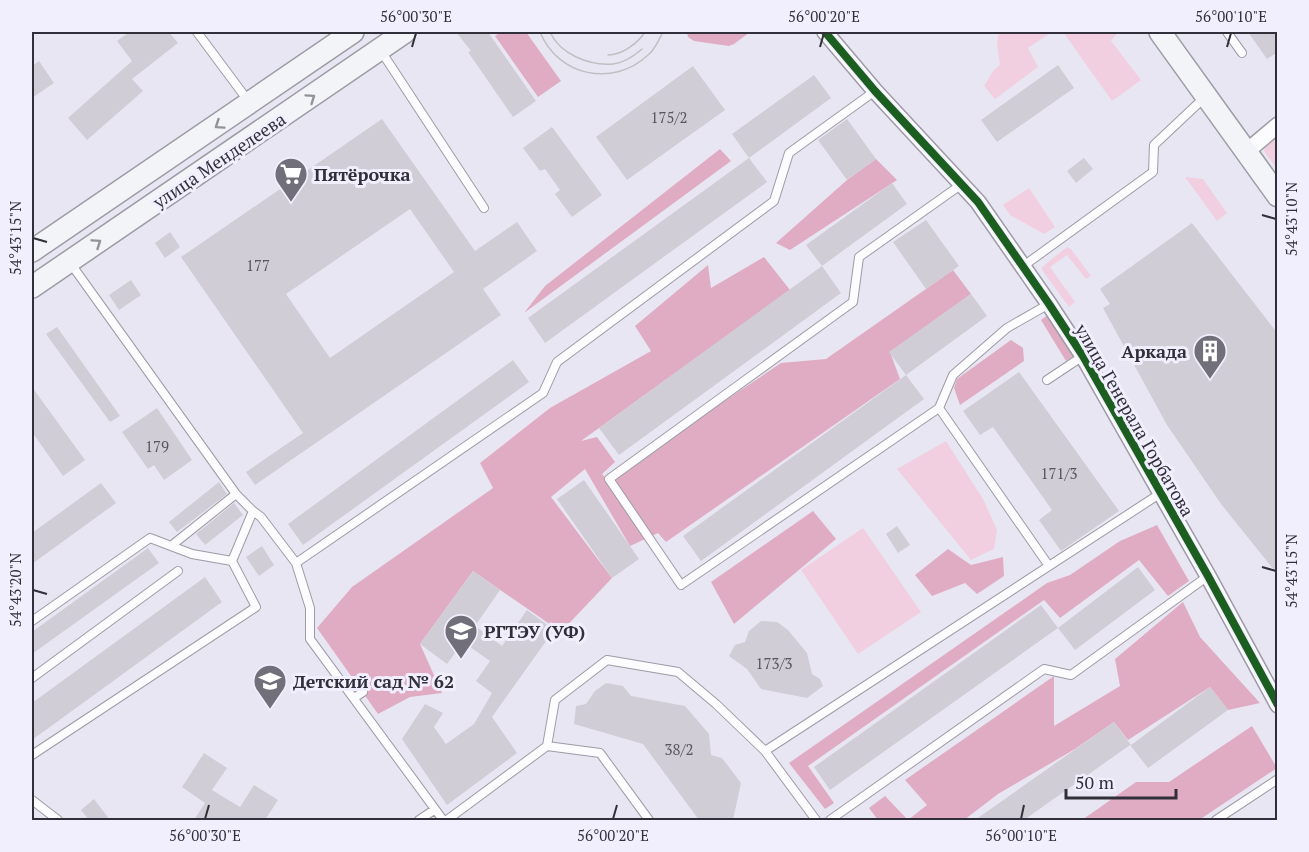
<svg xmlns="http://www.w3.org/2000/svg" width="1309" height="852" font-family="'PT Serif',serif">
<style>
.green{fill:#f1cfe0}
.forest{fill:#e0acc4}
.building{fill:#d1cdd6;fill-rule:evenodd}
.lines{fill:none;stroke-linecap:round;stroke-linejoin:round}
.lane-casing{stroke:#9d9ba5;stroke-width:10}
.street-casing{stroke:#9d9ba5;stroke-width:18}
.secondary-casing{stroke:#9d9ba5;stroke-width:24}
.lane{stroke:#fcfbfd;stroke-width:8}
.street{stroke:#fcfbfd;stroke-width:15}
.secondary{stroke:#f3f4f8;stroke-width:21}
.tram{stroke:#c0c0c3;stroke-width:1.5}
.cycleway-casing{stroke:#f1effe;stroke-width:11}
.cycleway{stroke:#1b5e20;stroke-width:8}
.oneway{stroke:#929298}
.ticks{fill:none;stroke:#312f39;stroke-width:2}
.labels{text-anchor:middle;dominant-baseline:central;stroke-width:6;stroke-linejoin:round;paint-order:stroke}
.number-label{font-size:15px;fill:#595660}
.street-label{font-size:18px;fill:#312f39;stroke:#f1effe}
.poi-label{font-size:18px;font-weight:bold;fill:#312f39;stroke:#f1effe;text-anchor:start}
.neatline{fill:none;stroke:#312f39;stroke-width:2}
.ticks-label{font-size:15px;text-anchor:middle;fill:#312f39}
</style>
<rect width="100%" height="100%" fill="#e8e6f3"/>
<path class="green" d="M999,32H1052L1028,48L1038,67L995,99L984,86L994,70L1000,65L997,44Z
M1063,32H1118L1111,41L1141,80L1112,101Z
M1277,136V169L1264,151L1266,144Z
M1185,177L1203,179L1227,213L1217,221Z
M1029,188L1055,227L1044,234L1010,215L1003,205Z
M1067,247L1071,249L1091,276L1086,279L1067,255L1050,267L1075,302L1069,307L1042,270V267Z
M946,441L983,499L997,530L994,549L971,560L897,469Z
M863,528L921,612L858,654L801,570Z"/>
<path class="forest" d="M501,32H526L561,81L538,97L495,36Z
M687,32H750L734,44L729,46L694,41L688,37Z
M720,149L731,161L524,313L545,286Z
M876,159L897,180L790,250L776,243L847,180Z
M764,257L790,290L581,441L597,437L615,462L602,474L638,512L609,479L781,363L826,359L953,270L971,294L890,352L900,379L666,542L658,533L630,546L585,469L551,497L612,578L561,632L473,571L420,644L442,693L410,697L378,714L317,628L352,587L493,488L480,463L550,408L651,351L635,326L708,265L711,288Z
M1048,315L1074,356L1066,361L1041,320Z
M1011,340L1023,348L1024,361L960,405L954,388L957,379Z
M813,511L836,539L734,624L711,582Z
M1157,525L1189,581L1168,596L1139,560L1060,618L1044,600L808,766L834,803L825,809L789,763L1047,583L1070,575L1120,541Z
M948,549L971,565L1003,557L1004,576L977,594L965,583L932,596L915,575Z
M1183,602L1200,637L1260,703L1228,710L1210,687L1128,740L1114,722L1075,749L998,794L964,820H878L869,808L885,796L908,820L927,805L905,780L1054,676V726L1120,686L1115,659Z
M1252,726L1277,768L1199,820H1082L1136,782H1169Z"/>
<path class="building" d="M129,32H169L178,43L132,79L143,91L87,140L68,118L132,61L117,41Z
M456,32H488L536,101L513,117L468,52L471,51Z
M1248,32H1278V52L1267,59Z
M39,61L54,83L32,98V66Z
M1058,65L1074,88L997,142L981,120Z
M693,66L725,110L627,180L596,137Z
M814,75L831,98L749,158L732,134Z
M382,119L475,251L517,222L537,251L483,289L501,315L255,485L246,472L303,433L181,257ZM410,209L454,272L330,358L286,294Z
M847,119L876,159L847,180L818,140Z
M552,127L602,195L572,217L555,194L560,190L545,169L540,171L523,148Z
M749,158L767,182L545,343L528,318Z
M1084,158L1093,169L1076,183L1067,171Z
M892,183L907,204L822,266L806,245Z
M926,220L959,266L926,289L893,242Z
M1192,223L1278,334V575L1221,504L1167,425L1103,308L1110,304L1100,289Z
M170,232L180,247L165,258L155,243Z
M822,266L841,293L619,455L599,428Z
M131,280L141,295L119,310L109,295Z
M971,294L987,316L906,375L924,399L701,561L683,536L906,375L889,352Z
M57,327L120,416L110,422L46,334Z
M513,360L529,382L303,545L288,524Z
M1019,372L1119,511L1061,551L1039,520L1052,510L993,427L980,435L963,411Z
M32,387L85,460L63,476L32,432Z
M157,408L192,460L164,480L154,465L148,469L122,432Z
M584,480L639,559L612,578L557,499Z
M219,482L227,494L177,532L169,522Z
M101,483L116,503L32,564V533Z
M234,503L243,515L205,545L196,534Z
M897,526L910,545L898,553L886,534Z
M262,546L274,565L259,576L246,557Z
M148,548L159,563L32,654V632Z
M1138,567L1155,590L1075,650L1058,628Z
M473,571L500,590L475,626L502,646L527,610L554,630L492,717L517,753L447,805L402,739L425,704L443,713L434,727L446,744L474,724L492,693L476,681L490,661L463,642L447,664L420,644Z
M205,577L222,602L32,740V703Z
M1041,605L1058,628L830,790L814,767Z
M761,621L777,622L788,630L807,653L812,674L820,679L823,686L807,698L761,689L747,669L729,656L735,645L745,642L749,631Z
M606,683L623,686L631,696L685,706L709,734L711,755L722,758L741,783L733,820H699L643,744L574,724L576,706L586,704L595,691Z
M1210,687L1228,710L1148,768L1130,745L1024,820H975L1114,722L1131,745Z
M204,753L227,768L212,790L240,807L254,785L278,800L265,820H194L205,803L182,787Z
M94,799L110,820H89L81,810Z"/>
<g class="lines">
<g class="lane-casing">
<path id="lane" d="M197,32L249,102
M1227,32L1242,53
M381,51L484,208
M962,184L859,257L853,302L609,479L681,585L939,408L953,375L1007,328L1049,304
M1022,267L1153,172L1154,145L1205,97
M1047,380L1083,356
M939,408L1049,566
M253,511L261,517L296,563L543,393L557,362L774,201L789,153L875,91
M171,546L236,494
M296,563L310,608V639L443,820
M32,621L150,538L192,554L232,561
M32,678L178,571
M354,698L363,692
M547,746L600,753L649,820
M32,755L256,607L232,561L253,511L236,494L71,264
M32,800L58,820
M419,820L434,810
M447,820L547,746L555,700L607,660L678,672L716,704L765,751
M816,820L765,751L1161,493
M830,820L1044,669L1071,675L1208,576
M1216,820L1278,779"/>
</g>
<g class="street-casing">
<path id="street" d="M825,32L875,91L978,202L1049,304L1083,356L1208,576L1278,705
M1246,152L1278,125"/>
</g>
<g class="secondary-casing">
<path id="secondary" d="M1160,32L1278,196
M32,251L353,32
M32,287L405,32"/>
</g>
<use href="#lane" class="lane"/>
<use href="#street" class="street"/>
<use href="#secondary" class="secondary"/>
<path class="tram" d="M540,32C558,76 613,88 648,55C655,50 659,39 663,32
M550,32C560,54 589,66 613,64C623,63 634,56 642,49
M698,32L699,34
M608,55C622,55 638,43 645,32"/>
<g class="cycleway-casing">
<path id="cycleway" d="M825,32L875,91L978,202L1049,304L1083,356L1208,576L1278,705"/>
</g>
<use href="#cycleway" class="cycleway"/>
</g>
<defs><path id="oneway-chevron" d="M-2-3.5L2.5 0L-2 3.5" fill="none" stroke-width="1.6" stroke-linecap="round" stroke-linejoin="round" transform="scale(1.5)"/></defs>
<g class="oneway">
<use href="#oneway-chevron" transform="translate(311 98) rotate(-35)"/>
<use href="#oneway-chevron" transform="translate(219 125) rotate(146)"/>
<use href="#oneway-chevron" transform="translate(97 243) rotate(-34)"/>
</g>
<path class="ticks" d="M412,47L416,33M820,47L824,33M1227,47L1231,33M1262,215L1276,219M33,238L47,242M1262,567L1276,571M33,590L47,594M205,819L209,805M613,819L617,805M1021,819L1024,805"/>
<defs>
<g id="supermarket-pin" transform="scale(1.725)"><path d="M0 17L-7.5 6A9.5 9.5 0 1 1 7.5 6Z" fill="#716f7a" stroke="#f1effe"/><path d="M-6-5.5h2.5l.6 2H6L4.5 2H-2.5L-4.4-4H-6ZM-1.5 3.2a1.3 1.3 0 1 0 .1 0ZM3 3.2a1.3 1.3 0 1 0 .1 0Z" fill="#fff"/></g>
<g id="building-pin" transform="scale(1.725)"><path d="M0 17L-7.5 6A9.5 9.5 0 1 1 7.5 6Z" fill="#716f7a" stroke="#f1effe"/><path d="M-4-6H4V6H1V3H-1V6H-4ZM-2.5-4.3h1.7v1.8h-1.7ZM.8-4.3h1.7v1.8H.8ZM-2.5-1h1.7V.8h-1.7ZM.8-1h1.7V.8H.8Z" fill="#fff"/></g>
<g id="university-pin" transform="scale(1.725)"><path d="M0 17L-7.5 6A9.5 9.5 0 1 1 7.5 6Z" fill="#716f7a" stroke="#f1effe"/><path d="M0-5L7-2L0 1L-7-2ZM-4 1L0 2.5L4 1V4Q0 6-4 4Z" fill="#fff"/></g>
<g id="school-pin" transform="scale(1.725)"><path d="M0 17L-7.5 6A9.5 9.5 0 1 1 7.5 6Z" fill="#716f7a" stroke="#f1effe"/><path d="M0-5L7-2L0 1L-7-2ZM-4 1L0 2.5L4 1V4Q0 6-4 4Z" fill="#fff"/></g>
</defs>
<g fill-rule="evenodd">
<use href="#supermarket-pin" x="291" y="174"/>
<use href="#building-pin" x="1210" y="351"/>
<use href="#university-pin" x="461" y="631"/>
<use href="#school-pin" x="270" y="681"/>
</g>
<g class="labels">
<g class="number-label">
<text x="669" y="117">175/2</text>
<text x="258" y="265">177</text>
<text x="157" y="446">179</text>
<text x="1059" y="473">171/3</text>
<text x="774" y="663">173/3</text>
<text x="679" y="749">38/2</text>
</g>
<g class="street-label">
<text transform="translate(219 160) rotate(-34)">улица Менделеева</text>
<text transform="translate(1135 420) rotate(60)">улица Генерала Горбатова</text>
</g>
<g class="poi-label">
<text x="314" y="174">Пятёрочка</text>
<text x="1187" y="351" text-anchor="end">Аркада</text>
<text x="484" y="631">РГТЭУ (УФ)</text>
<text x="293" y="681">Детский сад № 62</text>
</g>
</g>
<rect width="1309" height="852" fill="none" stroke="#f1effe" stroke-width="66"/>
<path d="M1066 789v9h110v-9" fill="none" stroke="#312f39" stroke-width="3"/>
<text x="1075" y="789" font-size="18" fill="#312f39" stroke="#f1effe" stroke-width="4.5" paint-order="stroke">50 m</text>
<rect x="33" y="33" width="1243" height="786" class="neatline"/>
<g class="ticks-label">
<text x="416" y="22">56°00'30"E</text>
<text x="824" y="22">56°00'20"E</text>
<text x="1231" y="22">56°00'10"E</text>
<text transform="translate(1292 219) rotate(-90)" y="5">54°43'10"N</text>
<text transform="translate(16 238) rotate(-90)" y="5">54°43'15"N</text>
<text transform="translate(1292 571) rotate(-90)" y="5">54°43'15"N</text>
<text transform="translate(16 590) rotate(-90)" y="5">54°43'20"N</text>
<text x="205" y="841">56°00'30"E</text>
<text x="613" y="841">56°00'20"E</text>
<text x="1021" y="841">56°00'10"E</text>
</g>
</svg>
